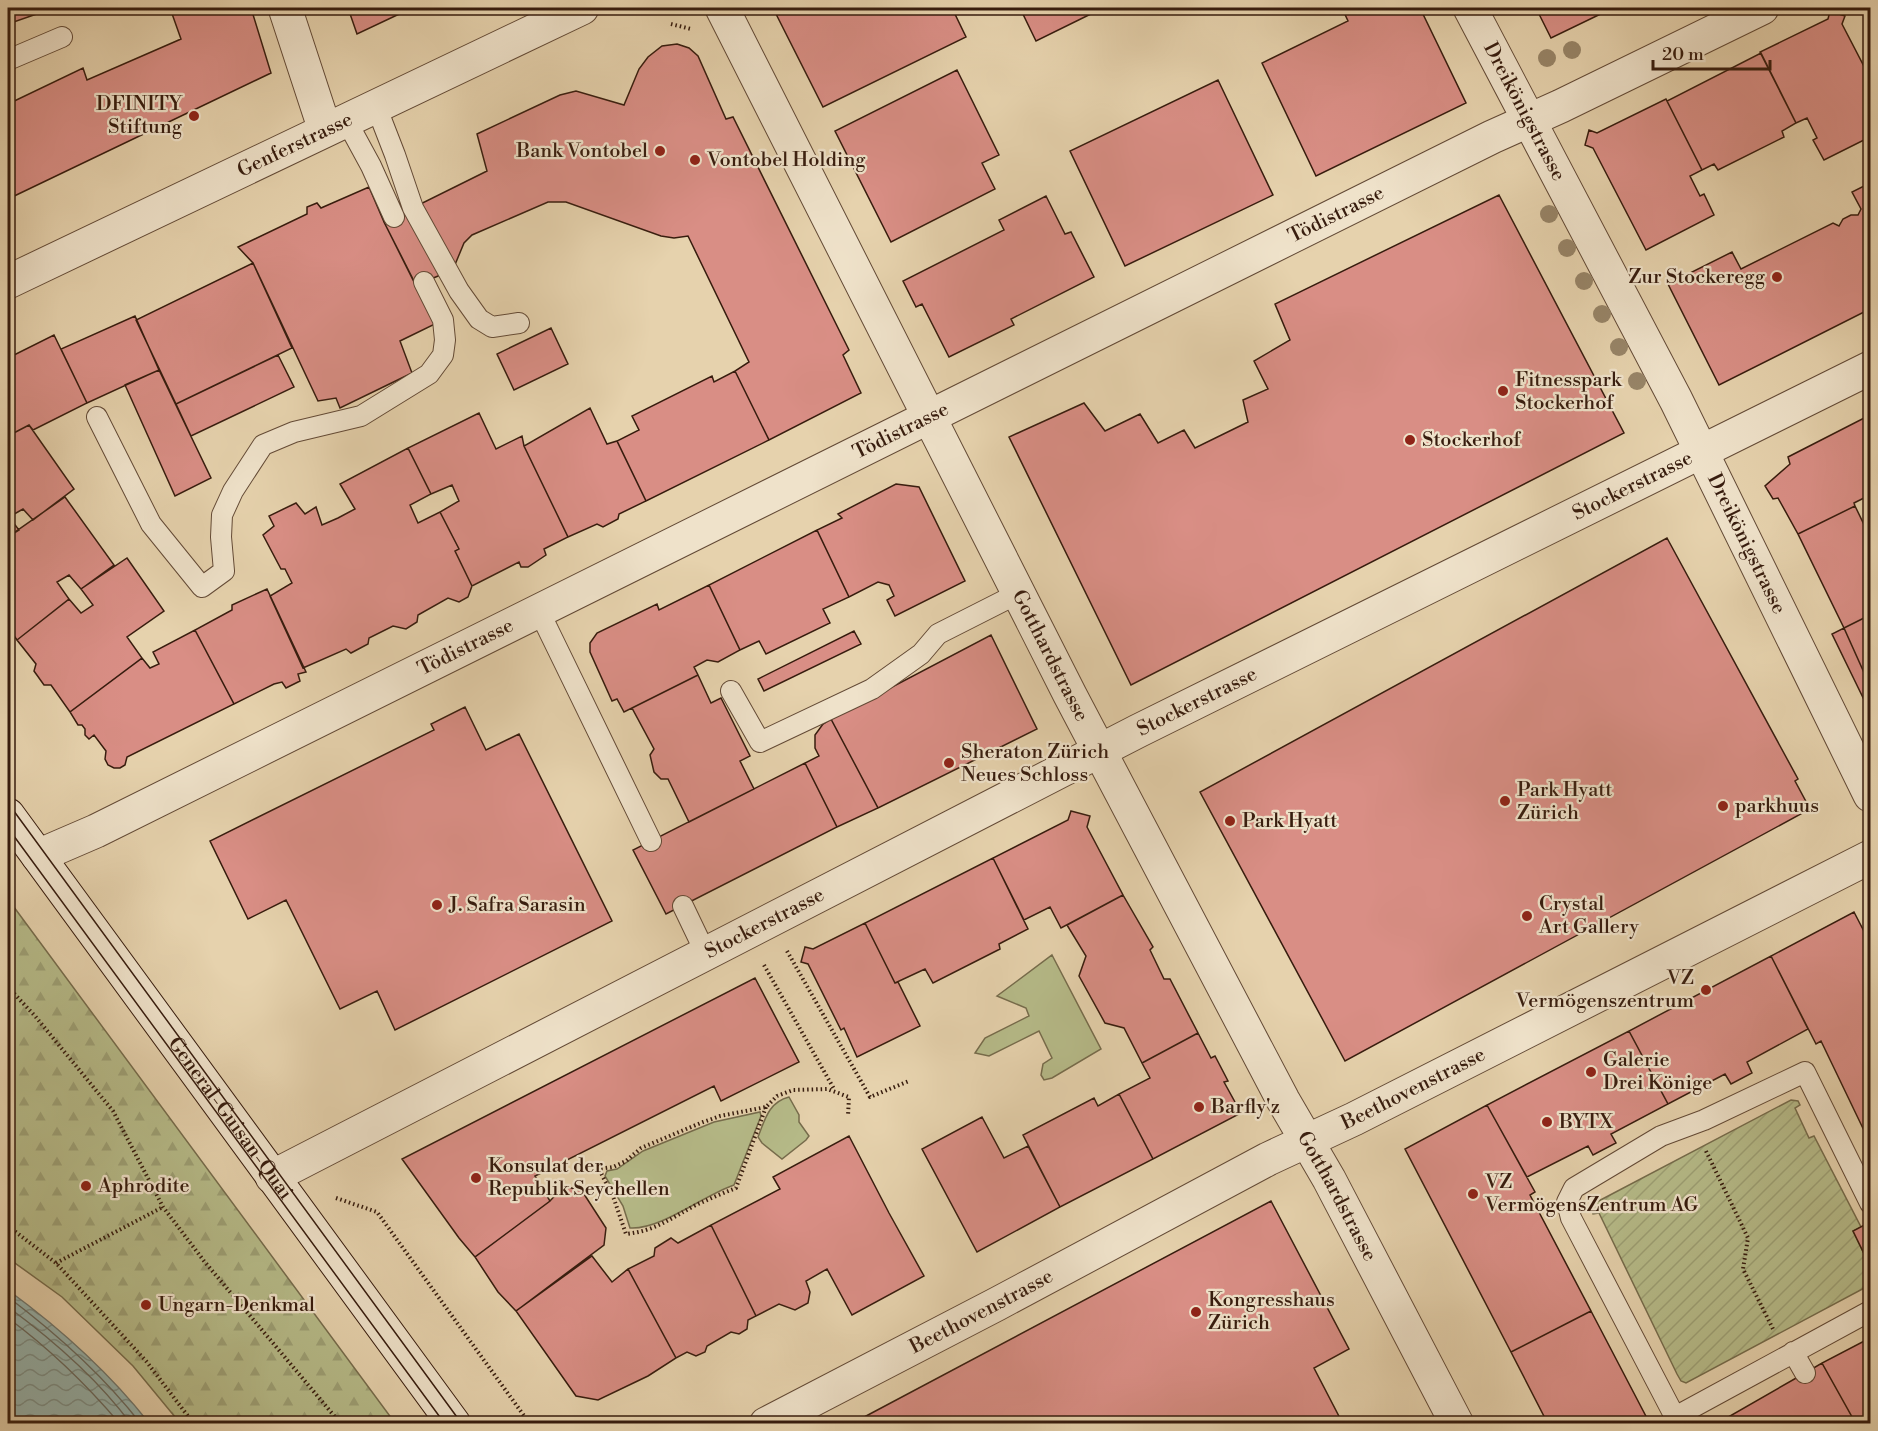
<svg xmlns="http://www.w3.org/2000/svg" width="1878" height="1431" font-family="'Libre Bodoni',serif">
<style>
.grass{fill:#b6bb89;stroke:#766c4c;stroke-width:1.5}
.forest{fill:url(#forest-firs);stroke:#766c4c;stroke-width:1.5}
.garden{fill:url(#garden-furrows);stroke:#766c4c;stroke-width:1.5}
.water{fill:url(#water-waves);stroke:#717870;stroke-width:1.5}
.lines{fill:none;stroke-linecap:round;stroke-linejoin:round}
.shore{stroke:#676960;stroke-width:1.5}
.building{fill:#d98e85;stroke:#371c0e;stroke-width:1.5}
.service-casing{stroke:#634a36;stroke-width:22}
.minor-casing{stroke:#634a36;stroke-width:35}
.tertiary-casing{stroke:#634a36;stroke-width:35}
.secondary-casing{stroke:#371c0e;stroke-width:35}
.path{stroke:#371c0e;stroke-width:4;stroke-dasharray:1.5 3;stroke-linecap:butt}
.service{stroke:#efe2ca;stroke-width:20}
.minor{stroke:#efe2ca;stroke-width:33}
.tertiary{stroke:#efe2ca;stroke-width:33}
.secondary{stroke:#efe2ca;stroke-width:33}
.tram{stroke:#371c0e;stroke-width:1.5}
.tree{fill:#978467}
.poi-dot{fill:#8f2418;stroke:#efe2ca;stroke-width:2}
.labels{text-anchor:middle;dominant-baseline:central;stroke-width:4.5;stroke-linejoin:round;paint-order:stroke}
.poi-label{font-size:20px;fill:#371c0e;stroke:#efe2ca;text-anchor:start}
.street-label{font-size:20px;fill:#371c0e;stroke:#efe2ca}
</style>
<defs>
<pattern id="forest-firs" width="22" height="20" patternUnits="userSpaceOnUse" patternTransform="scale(1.5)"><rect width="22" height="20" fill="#b6bb89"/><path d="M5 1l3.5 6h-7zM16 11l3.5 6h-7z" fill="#9da075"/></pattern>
<pattern id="garden-furrows" width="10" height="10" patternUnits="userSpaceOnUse" patternTransform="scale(1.5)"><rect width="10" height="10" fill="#b6bb89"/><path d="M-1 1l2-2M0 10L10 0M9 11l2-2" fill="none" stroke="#9da075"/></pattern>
<pattern id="water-waves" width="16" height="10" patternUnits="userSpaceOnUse" patternTransform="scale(1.5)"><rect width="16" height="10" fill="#97b6b1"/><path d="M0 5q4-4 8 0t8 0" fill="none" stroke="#7c938e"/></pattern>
</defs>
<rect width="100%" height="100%" fill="#e6d2ad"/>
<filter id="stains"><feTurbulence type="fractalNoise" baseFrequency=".00333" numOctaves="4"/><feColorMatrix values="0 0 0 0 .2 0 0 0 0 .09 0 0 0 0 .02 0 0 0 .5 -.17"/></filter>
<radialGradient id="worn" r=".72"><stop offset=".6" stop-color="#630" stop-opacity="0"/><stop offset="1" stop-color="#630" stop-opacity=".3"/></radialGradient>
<path class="grass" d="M1052,955L1101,1049L1052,1078L1044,1080L1041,1075L1043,1064L1052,1058L1039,1031L989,1056L975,1053L985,1038L1029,1016L1026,1008L997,996Z
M789,1097L799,1115V1122L809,1136L806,1140L782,1159L762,1143L758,1137C765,1119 769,1102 789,1097Z
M760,1112L761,1116L734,1185C702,1196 661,1230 630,1228L623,1206L605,1176L607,1171L617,1169L643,1151L714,1122Z"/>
<path class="forest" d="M8,899L395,1423H180L133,1366L62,1297L8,1258Z"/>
<path class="garden" d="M1791,1100L1798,1101L1800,1105L1795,1108L1809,1138L1814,1136L1861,1227L1853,1231L1870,1266V1285L1686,1383L1681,1381L1677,1374L1599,1213L1593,1214L1591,1205Z"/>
<path class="water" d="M8,1290C61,1329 108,1371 149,1423H8Z"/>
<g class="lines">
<path class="shore" d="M8,1297C57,1334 103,1375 141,1424
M8,1307C53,1340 97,1378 131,1424
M8,1318C50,1349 86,1384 120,1424"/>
</g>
<path class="building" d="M8,8H54L8,24Z
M170,8H251L271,73L8,199V104L83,68L87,80L181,39Z
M348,8H412L357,34Z
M773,8H952L966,37L823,107Z
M1020,8H1103L1036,41Z
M1342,8H1420L1466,103L1316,176L1262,63L1348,21Z
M1536,8H1613L1551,38Z
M1830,11L1845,16L1842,24L1870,78V137L1824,160L1813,140L1817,138L1807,118L1796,123L1760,52L1828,19Z
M677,44L689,48L698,56L726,119L733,117L849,350L843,355L861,393L769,440L735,371L749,362L688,236L674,238L661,236L566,202H548L472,235L464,243L454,267L448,272L416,285L384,222L487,171L477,134L560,95L576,91L624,105L639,69L648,57L662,46Z
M1761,53L1796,123L1782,131L1784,137L1718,170L1714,164L1702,170L1667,101Z
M957,70L999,155L982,163L995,189L891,242L835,131Z
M1218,80L1273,195L1125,266L1070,151Z
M1666,99L1702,170L1690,176L1700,196L1704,194L1714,215L1646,250L1593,148L1585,145L1589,130L1597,133Z
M1870,183V309L1719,385L1668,284L1732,252L1741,269L1833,223L1839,226L1843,219L1851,215H1858L1861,209L1852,192Z
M369,187L384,222L435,324L400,341L412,373L340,408L336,398L318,401L253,263L238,247L307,214V207L317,203L321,208Z
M1499,195L1624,433L1131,685L1009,437L1084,403L1105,431L1140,414L1158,443L1184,430L1195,448L1248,422L1243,400L1268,389L1254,361L1290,340L1275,304Z
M1046,196L1065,234L1071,232L1094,277L1011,319L1014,325L949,357L922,304L916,307L903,281L1004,230L999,220Z
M253,263L292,348L176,404L136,320Z
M135,316L159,370L87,403L61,349Z
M551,328L568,364L514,390L497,354Z
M54,335L87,403L33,430L29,425L8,436V358Z
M278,355L294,387L191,436L176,404Z
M159,370L211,478L175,496L125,385Z
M735,371L769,440L646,501L617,441L639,430L632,416L712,376L714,382Z
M590,408L607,444L617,441L646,501L619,514L618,519L603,527L597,524L568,537L524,446Z
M479,413L496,449L522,436L524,446L568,537L544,549L546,555L528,567H521L519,562L472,586L455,551L459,549L440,512L459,501L452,485L431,494L408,448Z
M1870,415V495L1854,503L1855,506L1798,534L1778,498L1773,499L1765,486L1790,464L1788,457Z
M29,425L74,489L33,520L23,509L9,517L19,530L8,537V436Z
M408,448L431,494L410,505L418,523L440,512L459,549L455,551L472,586L468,597L459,602L448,598L418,615L417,622L406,629L393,626L369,638L368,644L351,653L346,649L303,668L270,596L292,583L285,569H281L263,535L274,526L269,516L296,503L305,514L316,507L322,525L338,518L355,509L340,484Z
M896,484L919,487L965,581L895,616L887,600L894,596L889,585L878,582L849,597L817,530L842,518L838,514Z
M65,497L114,565L81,589L69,575L57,582L69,599L17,640L8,627V537Z
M1855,506L1870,537V615L1844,628L1798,534Z
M817,530L849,597L823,609L830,623L766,654L759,641L740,650L709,585Z
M1667,538L1798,779L1795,781L1810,809L1345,1061L1200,792Z
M127,558L164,611L127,637L142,658L70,712L51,685H44L34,671L36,664L17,640L69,599L81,613L93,605L81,589Z
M709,585L740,650L718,662L707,660L694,667L698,675L624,712L617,699L612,701L590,652V643L597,633L657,604L659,610Z
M267,589L306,672L298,674L300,681L286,688L282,682L274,684L234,704L195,630L232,610V605Z
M1870,615V686L1844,628Z
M1844,628L1870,686V712L1832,634Z
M195,630L234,704L127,757L125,765L120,768H114L108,765L105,759L106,751L94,735L89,739L85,735V729L82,725H78L70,712L142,658L150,668L159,664L153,652Z
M854,631L861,644L764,691L758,679Z
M991,635L1037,729L878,808L831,719Z
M698,675L711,703L721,698L750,756L740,761L754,789L689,822L668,779H661L654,772L650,755L654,749L632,708Z
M465,707L486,750L519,734L612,921L395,1030L377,991L340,1009L286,900L248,919L210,841L434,730L431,724Z
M831,719L878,808L837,827L805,763L819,756L815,748V735L823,724Z
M805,763L837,827L666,914L633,850Z
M1071,811L1090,816L1087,827L1123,895L1061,928L1050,907L1024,920L993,858L1068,820Z
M993,858L1028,929L999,944L1000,949L933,983L925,969L895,983L865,923Z
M1123,895L1153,947L1150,950L1164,979H1170L1198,1033L1142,1063L1124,1028L1105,1023L1079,976L1086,956L1067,925Z
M1854,912L1870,943V1143L1821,1041L1816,1044L1771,956Z
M865,923L895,983L898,982L920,1026L857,1057L844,1028L841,1030L808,964L801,962L805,947L813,949Z
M1771,956L1808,1029L1747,1062L1752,1073L1731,1084L1725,1074L1668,1104L1629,1031Z
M755,978L799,1062L721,1101L714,1086L535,1176L550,1201L475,1257L459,1238L402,1159Z
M1629,1031L1668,1104L1611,1134L1616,1143L1593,1155L1588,1146L1527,1177L1487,1105Z
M1198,1033L1211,1058L1215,1056L1228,1081L1224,1082L1241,1113L1153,1159L1119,1094L1150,1078L1142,1063Z
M1119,1094L1153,1159L1060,1207L1023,1135L1094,1098L1098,1106Z
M1487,1105L1535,1192L1530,1195L1591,1311L1511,1352L1405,1149Z
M982,1117L1004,1158L1028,1146L1060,1207L977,1252L922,1149Z
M849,1136L889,1213L924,1276L852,1315L827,1269L806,1281L810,1292L808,1303L795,1310L779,1304L756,1316L711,1225L780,1189L773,1177Z
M564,1186L582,1191L606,1228L604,1245L516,1311L498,1292L475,1257L550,1201Z
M1271,1201L1349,1349L1314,1368L1343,1424H851Z
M1870,1222V1266L1853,1231Z
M711,1225L756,1316L748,1320L747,1329L739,1334L731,1332L707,1346L705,1352L696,1356L687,1352L676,1358L628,1269L654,1256L655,1248L671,1238L678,1243Z
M592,1256L612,1282L628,1269L676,1358L648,1376L598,1400L576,1396L516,1311Z
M1591,1311L1650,1424H1548L1511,1352Z
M1870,1338V1424H1856L1822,1363Z
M1822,1363L1856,1424H1716L1805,1373Z"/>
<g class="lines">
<g class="service-casing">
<path id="service" d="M8,60L62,37
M376,106L395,155L413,208L459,291L479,319L492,327L519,323
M346,120L371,166L394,217
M97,417L151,524L202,587L224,571L221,537L222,515L233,491L263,445L294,432L361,416L429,374L443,355L445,340L443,320L424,282
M539,611L651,841
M731,691L760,742L872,689L921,654L938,634L1019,593
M683,906L705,952
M1870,1203L1805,1072L1704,1120L1661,1136L1574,1188L1567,1202L1571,1218L1675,1417L1870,1311
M1793,1352L1805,1373"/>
</g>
<g class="minor-casing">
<g id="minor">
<path d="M285,8L325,130"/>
<path id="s1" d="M722,8L1070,695L1283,1100L1329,1179L1457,1424"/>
<path id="s2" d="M1470,8L1676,400L1870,795"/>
<path id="s3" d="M8,282L582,8"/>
<path id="s4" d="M38,856L96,831L1492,137L1561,106L1762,8"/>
<path id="s5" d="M766,1424L997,1304L1268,1159L1354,1119L1870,857"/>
</g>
</g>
<g class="tertiary-casing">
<g id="tertiary">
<path id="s6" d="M272,1177L1138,731L1870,368"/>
</g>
</g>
<g class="secondary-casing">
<g id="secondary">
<path id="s7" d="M8,815L454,1424"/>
</g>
</g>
<path class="path" d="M671,24L691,29
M787,951L870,1097L909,1081
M764,965L834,1089
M8,987L35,1016L113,1111L163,1207L204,1261L341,1424
M766,1107L736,1188C723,1193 709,1199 696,1205C671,1218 655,1231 626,1234L614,1199L599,1169L613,1167L626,1161L641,1148L703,1122L720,1116L766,1107L777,1096L793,1090L827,1089L849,1097L848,1116
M1706,1151L1748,1238L1743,1269L1774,1331
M336,1198L377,1212L530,1424
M8,1226L56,1263L146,1361L194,1424
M56,1263L163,1207"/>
<use href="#service" class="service"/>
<use href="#minor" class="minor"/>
<use href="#tertiary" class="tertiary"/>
<use href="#secondary" class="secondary"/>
<path class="tram" d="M8,803L462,1424
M8,828L445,1424"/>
</g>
<g class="tree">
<circle cx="1572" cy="50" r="9"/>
<circle cx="1547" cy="58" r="9"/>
<circle cx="1549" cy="214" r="9"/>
<circle cx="1567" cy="248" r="9"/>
<circle cx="1584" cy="281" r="9"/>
<circle cx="1602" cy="314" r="9"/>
<circle cx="1619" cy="347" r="9"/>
<circle cx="1637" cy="381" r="9"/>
</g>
<g class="poi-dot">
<circle cx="194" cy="116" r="6"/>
<circle cx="660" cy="151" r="6"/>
<circle cx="695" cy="160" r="6"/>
<circle cx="1777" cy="277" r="6"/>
<circle cx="1503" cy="391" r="6"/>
<circle cx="1410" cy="440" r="6"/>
<circle cx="949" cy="763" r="6"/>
<circle cx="1505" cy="801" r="6"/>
<circle cx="1723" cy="806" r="6"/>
<circle cx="1230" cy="821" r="6"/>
<circle cx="437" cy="905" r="6"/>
<circle cx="1527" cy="916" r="6"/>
<circle cx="1706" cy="990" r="6"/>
<circle cx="1591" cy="1072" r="6"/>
<circle cx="1199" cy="1107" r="6"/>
<circle cx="1547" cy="1122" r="6"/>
<circle cx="476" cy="1178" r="6"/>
<circle cx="86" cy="1186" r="6"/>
<circle cx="1473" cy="1194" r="6"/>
<circle cx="146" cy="1305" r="6"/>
<circle cx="1196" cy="1312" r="6"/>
</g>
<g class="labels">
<g class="poi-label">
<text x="182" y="104" text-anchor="end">DFINITY<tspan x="182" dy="23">Stiftung</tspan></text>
<text x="648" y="151" text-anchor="end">Bank Vontobel</text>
<text x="707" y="160">Vontobel Holding</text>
<text x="1765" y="277" text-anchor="end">Zur Stockeregg</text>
<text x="1515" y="380">Fitnesspark<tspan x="1515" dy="23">Stockerhof</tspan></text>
<text x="1422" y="440">Stockerhof</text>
<text x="961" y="752">Sheraton Zürich<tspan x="961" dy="23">Neues Schloss</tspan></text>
<text x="1517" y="790">Park Hyatt<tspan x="1517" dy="23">Zürich</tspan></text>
<text x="1735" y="806">parkhuus</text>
<text x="1242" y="821">Park Hyatt</text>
<text x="1539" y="904">Crystal<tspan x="1539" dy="23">Art Gallery</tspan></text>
<text x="449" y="905">J. Safra Sarasin</text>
<text x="1694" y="978" text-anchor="end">VZ<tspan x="1694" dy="23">Vermögenszentrum</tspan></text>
<text x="1603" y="1060">Galerie<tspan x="1603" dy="23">Drei Könige</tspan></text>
<text x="1211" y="1107">Barfly'z</text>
<text x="1559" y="1122">BYTX</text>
<text x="488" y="1166">Konsulat der<tspan x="488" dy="23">Republik Seychellen</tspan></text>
<text x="1485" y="1182">VZ<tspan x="1485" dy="23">VermögensZentrum AG</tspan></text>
<text x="98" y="1186">Aphrodite</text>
<text x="1208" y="1300">Kongresshaus<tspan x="1208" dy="23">Zürich</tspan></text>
<text x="158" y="1305">Ungarn-Denkmal</text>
</g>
<g class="street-label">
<text stroke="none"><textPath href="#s2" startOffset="117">Dreikönigstrasse</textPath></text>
<text stroke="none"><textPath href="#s3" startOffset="318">Genferstrasse</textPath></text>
<text stroke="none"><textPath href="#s4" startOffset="1448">Tödistrasse</textPath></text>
<text stroke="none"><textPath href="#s4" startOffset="962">Tödistrasse</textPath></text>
<text stroke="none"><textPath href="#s6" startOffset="1526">Stockerstrasse</textPath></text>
<text stroke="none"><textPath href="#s2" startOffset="603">Dreikönigstrasse</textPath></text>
<text stroke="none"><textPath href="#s4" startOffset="476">Tödistrasse</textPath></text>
<text stroke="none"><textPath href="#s1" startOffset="726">Gotthardstrasse</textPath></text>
<text stroke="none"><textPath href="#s6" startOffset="1040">Stockerstrasse</textPath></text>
<text stroke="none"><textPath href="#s6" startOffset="554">Stockerstrasse</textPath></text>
<text stroke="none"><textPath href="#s5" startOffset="729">Beethovenstrasse</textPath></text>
<text stroke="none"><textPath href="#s7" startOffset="376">General-Guisan-Quai</textPath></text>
<text stroke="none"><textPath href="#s1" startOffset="1338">Gotthardstrasse</textPath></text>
<text stroke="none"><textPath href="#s5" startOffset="243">Beethovenstrasse</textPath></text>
</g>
</g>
<rect width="1878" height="1431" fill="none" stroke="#e6d2ad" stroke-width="30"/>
<rect x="9" y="9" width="1860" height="1413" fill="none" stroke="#371c0e" stroke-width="3"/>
<rect x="15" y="15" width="1848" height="1401" fill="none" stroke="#371c0e" stroke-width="1.5"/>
<path d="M1653 60v9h117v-9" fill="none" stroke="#371c0e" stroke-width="3"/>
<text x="1662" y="60" font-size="18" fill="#371c0e" stroke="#efe2ca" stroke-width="4.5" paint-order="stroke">20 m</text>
<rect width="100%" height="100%" filter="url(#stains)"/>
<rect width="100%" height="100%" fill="url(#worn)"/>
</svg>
